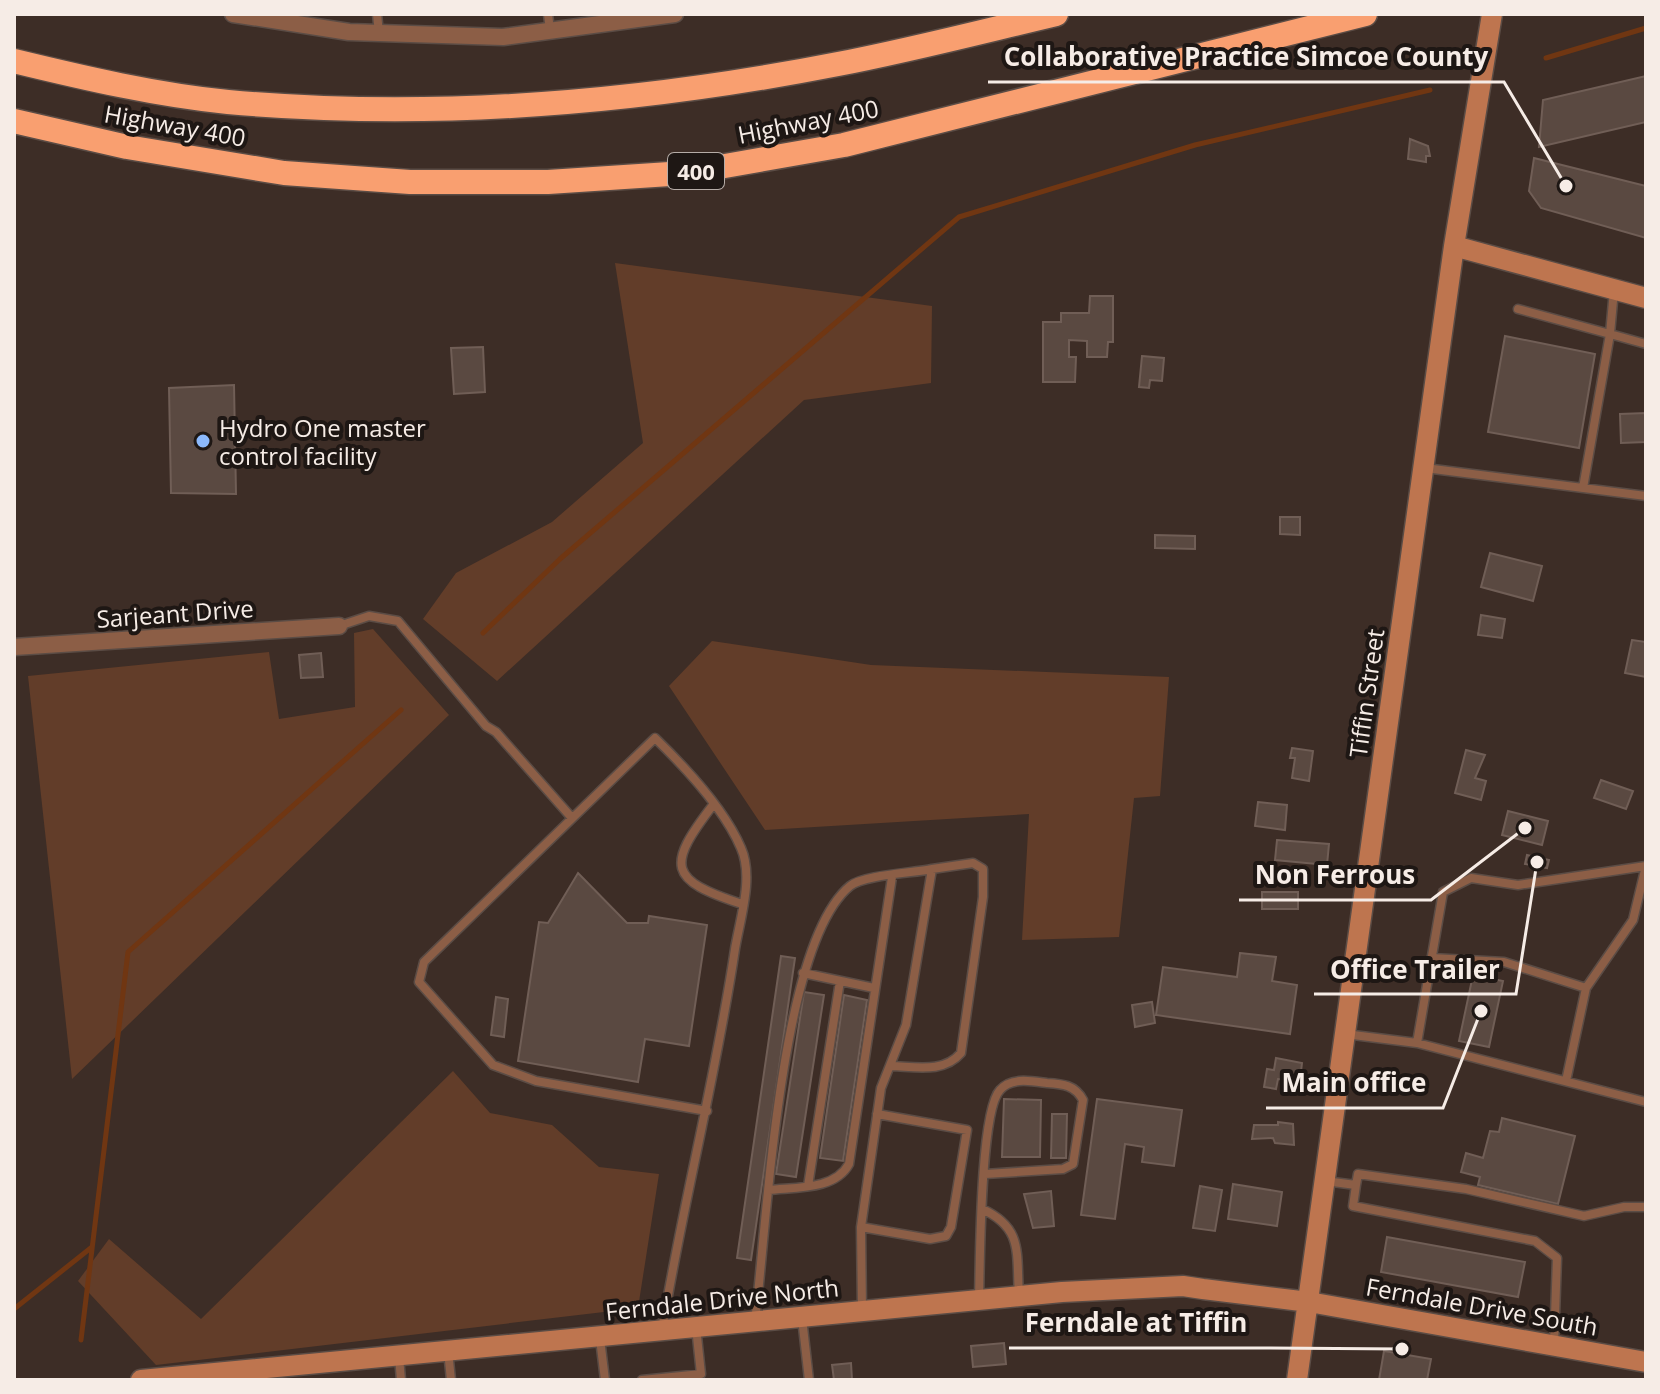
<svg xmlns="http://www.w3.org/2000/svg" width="1660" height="1394" font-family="'Open Sans',sans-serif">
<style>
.green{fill:#623d29}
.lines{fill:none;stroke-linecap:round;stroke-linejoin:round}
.stream{stroke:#703612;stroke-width:5}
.building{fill:#5a4941;stroke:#705e56;stroke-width:2}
.lane-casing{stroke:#5b4c45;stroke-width:11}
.street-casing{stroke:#5b4c45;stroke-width:19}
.secondary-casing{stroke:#5b4c45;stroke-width:23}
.highway-casing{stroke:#5b4c45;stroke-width:27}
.lane{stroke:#8c5e46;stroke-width:8}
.street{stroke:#8c5e46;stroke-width:16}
.secondary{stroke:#be754f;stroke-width:20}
.highway{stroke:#f99f70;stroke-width:24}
.poi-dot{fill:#8cb9fc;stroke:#1e1714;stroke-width:3}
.labels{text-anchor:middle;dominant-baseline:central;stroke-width:8;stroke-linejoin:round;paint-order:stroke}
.shield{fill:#1e1714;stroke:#b5aca7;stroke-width:2}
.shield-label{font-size:22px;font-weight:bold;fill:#f6ece6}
.street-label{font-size:24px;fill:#f6ece6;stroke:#1e1714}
.poi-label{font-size:24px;fill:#f6ece6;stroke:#1e1714;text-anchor:start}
.leader{fill:none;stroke:#f6ece6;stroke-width:3}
.callout-dot{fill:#f6ece6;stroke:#1e1714;stroke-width:3}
.callout-label{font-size:26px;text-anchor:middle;font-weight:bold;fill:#f6ece6;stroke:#1e1714;stroke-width:8;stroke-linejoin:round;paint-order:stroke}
</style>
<rect width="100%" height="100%" fill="#3d2d26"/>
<path class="green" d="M615,263L932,306L931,383L804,400L497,681L423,619L456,573L552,522L643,443Z
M373,629L449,715L72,1079L28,676L269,652L279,719L355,707L354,633Z
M712,641L871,665L1169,677L1160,796L1134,798L1119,937L1022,940L1029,814L765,830L669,686Z
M453,1071L490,1113L552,1125L599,1167L659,1174L638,1308L156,1365L78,1281L109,1239L201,1319Z"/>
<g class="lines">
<path class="stream" d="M1546,58L1646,28
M483,633L560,559L959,217L1195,145L1430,90
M14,1309L92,1247
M81,1340L128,952L401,710"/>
</g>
<path class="building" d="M1646,76V122L1539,147L1543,100Z
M1410,139L1428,146L1430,156H1426V162L1408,159Z
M1534,158L1646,186V238L1541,208L1529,191Z
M1090,296H1113V342H1108L1107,357H1087V341L1069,340V357H1076L1075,382H1043V322H1061V313H1089Z
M1505,336L1595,354L1579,448L1488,432Z
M483,347L485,392L454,394L451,348Z
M1142,356L1164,358L1162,381L1150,380L1149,388L1139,387Z
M234,385L236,494L171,493L169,388Z
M1646,413V442L1621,443L1620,414Z
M1280,517H1300V535L1280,534Z
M1155,535L1195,536V549L1155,548Z
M1490,553L1542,566L1533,601L1481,587Z
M1481,615L1505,619L1502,638L1478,635Z
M1632,640L1646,642V677L1625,673Z
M321,653L323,677L301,678L299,655Z
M1292,748L1313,751L1309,781L1292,778L1295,758H1290Z
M1466,750L1485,755L1475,778L1486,781L1481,800L1455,793Z
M1601,780L1633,791L1626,809L1594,798Z
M1258,802L1287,805L1285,830L1255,826Z
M1508,811L1548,821L1542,845L1502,835Z
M1277,840L1329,844L1327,865L1275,860Z
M1527,855L1549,860L1547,868L1525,864Z
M578,873L627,923H648L649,916L707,925L689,1046L645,1039L638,1082L518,1061L539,922L548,923Z
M1262,892H1298V909H1262Z
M1240,953L1276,957L1272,981L1297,985L1290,1034L1156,1015L1163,967L1237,977Z
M781,956L795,958L751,1260L737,1258Z
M1473,975L1503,981L1489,1047L1459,1041Z
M804,992L824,995L796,1177L776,1174Z
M844,995L867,1000L843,1161L820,1158Z
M496,997L508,999L504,1037L491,1035Z
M1152,1002L1155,1023L1135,1027L1132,1005Z
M1276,1058L1302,1063L1300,1080L1278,1079L1276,1089L1264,1087L1267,1069L1274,1070Z
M1004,1099L1041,1100L1040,1157H1002Z
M1097,1099L1182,1110L1174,1166L1142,1162L1144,1147L1125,1144L1115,1219L1081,1215Z
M1052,1114H1067L1066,1158H1051Z
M1502,1118L1575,1136L1558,1204L1478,1185L1480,1177L1461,1172L1466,1153L1483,1158L1490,1131L1499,1132Z
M1278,1122L1293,1124L1294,1145L1275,1143L1273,1138L1252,1139L1254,1125H1278Z
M1233,1184L1282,1192L1277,1226L1228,1219Z
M1200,1186L1222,1190L1215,1231L1193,1228Z
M1051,1191L1054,1226L1033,1228L1024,1194Z
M1387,1237L1525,1262L1518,1297L1381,1272Z
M1004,1343L1006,1364L973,1367L971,1346Z
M1384,1351L1431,1359L1427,1380H1379Z
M851,1363L852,1380H834L832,1365Z"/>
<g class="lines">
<g class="lane-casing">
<path id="lane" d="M377,14L379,33
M548,14L550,30
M1614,290L1610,334L1646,344
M1518,309L1610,334L1583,488
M1425,468L1646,496
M339,626L369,616L398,621L486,726L496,732L572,818
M713,805C666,866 668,880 742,904
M1432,958L1504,962L1586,988
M803,973L874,988
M1345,1034L1417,1043L1646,1102
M1417,1043L1443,892L1471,878L1518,885L1646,866
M1566,1081L1586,988L1633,920L1646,866
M1325,1181L1356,1185L1353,1206L1535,1241L1557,1258L1554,1345
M1356,1185L1358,1174L1466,1189L1584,1216L1624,1207H1646
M808,1186L840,981
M769,1190C796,1187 835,1190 849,1164L892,877
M982,1209C1024,1228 1016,1254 1019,1295
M861,1227L930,1239L946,1236L951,1227L967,1130L877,1114
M979,1299C980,1264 980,1111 1000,1090C1011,1077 1031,1081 1047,1083C1063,1084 1075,1085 1083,1100L1073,1164L1063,1169L985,1174
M862,1310L861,1227L881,1088L906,1025L932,869L973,863L983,869V897L961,1053C944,1073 917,1067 892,1066
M802,1318L809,1380
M755,1321C767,1227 779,944 850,886C863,875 913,873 932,869
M662,1330C683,1202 716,1077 735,949C740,919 754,877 741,848C724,808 686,768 655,738L424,962L419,982L493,1065L536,1081L707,1111
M600,1339L605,1380
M448,1351L451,1380
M399,1357L401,1380
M642,1380L701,1374L696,1327"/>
</g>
<g class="street-casing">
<path id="street" d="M233,14L349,32L503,37L675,14
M14,647L339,626"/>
</g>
<g class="secondary-casing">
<path id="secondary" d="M1454,246L1646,298
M141,1380L1062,1292L1183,1286L1203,1289L1309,1302L1646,1362
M1297,1380L1454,246L1492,14"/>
</g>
<g class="highway-casing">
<path id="highway" d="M14,61C84,78 157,95 228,102C430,120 639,103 838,64C911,50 984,31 1056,14
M14,121L127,147L284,173L410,182H548L685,173L844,145L1365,14"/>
</g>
<use href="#lane" class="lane"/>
<use href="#street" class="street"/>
<use href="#secondary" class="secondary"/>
<use href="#highway" class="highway"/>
</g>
<circle class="poi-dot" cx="203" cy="441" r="8"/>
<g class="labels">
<rect class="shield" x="668" y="153" width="56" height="36" rx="6"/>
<g class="shield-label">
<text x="696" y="171">400</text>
</g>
<g class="street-label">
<text transform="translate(808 121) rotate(-11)">Highway 400</text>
<text transform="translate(175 125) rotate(10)">Highway 400</text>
<text transform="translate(175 613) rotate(-4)">Sarjeant Drive</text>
<text transform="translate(1366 693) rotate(-82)">Tiffin Street</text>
<text transform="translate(722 1299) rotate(-6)">Ferndale Drive North</text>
<text transform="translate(1482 1306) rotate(10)">Ferndale Drive South</text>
</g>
<g class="poi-label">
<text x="219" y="427">Hydro One master<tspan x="219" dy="28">control facility</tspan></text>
</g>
</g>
<path class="leader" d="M1566 186L1504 82H988M1525 828L1431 900H1239M1537 862L1516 994H1314M1481 1011L1443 1108H1266M1402 1349L1264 1348H1009"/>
<g class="callout-dot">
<circle cx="1566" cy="186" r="8"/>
<circle cx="1525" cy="828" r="8"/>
<circle cx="1537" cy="862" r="8"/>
<circle cx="1481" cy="1011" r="8"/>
<circle cx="1402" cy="1349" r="8"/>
</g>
<g class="callout-label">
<text x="1246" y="66">Collaborative Practice Simcoe County</text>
<text x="1335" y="884">Non Ferrous</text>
<text x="1415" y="979">Office Trailer</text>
<text x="1354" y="1092">Main office</text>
<text x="1136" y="1332">Ferndale at Tiffin</text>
</g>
<rect width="1660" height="1394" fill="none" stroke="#f6ece6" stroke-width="32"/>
</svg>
